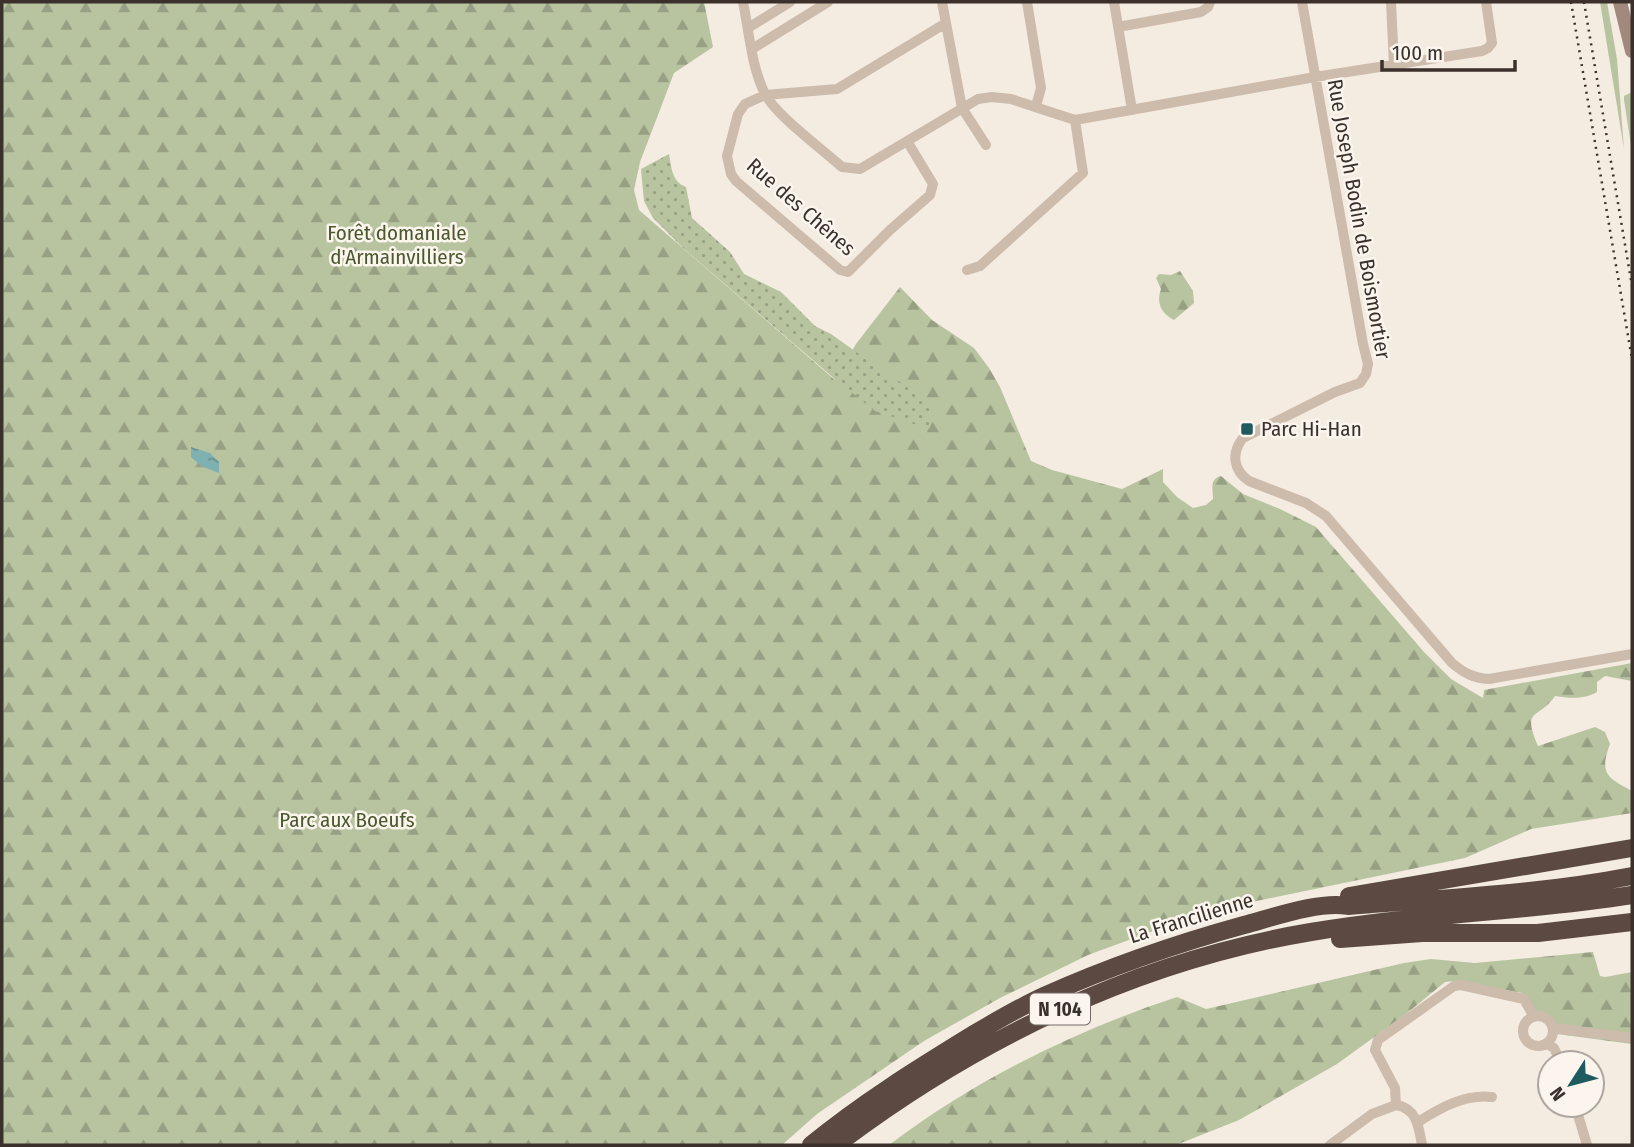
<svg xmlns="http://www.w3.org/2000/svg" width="1634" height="1147" font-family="'Fira Sans Condensed',sans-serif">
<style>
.grass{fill:#b8c4a0}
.forest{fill:url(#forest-firs)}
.park{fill:url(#park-dots)}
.water{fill:url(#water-ripples)}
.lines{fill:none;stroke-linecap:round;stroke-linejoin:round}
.street{stroke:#cdbbac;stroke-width:10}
.secondary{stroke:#a18a7d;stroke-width:14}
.highway{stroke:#5c4a42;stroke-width:18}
.rail{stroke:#3b302b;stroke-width:2.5;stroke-dasharray:2 5;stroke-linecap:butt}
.poi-dot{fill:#1f5a5e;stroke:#fbf5ee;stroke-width:2.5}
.labels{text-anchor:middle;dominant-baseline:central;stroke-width:5;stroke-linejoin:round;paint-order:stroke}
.shield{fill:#fbf5ee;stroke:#756b66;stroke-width:2}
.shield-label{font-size:19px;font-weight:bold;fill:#3b302b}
.street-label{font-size:21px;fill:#3b302b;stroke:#fbf5ee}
.park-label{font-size:21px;fill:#4a5a2e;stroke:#fbf5ee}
.poi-label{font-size:21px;fill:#3b302b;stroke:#fbf5ee;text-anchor:start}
</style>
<defs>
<pattern id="forest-firs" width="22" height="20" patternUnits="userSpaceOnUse" patternTransform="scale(1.75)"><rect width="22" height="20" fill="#b8c4a0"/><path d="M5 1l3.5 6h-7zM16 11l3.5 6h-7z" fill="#97a083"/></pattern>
<pattern id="park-dots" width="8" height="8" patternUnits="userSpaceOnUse" patternTransform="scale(1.75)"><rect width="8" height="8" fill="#b8c4a0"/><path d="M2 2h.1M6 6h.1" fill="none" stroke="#97a083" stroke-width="1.8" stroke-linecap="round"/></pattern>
<pattern id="water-ripples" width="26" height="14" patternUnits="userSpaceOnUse" patternTransform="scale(1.75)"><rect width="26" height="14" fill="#7fb0b2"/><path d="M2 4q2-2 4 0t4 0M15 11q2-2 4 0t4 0" fill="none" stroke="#699091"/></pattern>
</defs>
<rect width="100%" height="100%" fill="#f4ebe1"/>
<path class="grass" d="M1600,2H1607L1617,59L1624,149Z
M1632,92V152L1624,100V96Z"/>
<path class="forest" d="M2,2H704L713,47L674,73L640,162L634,190L639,210L835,380L856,344L900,287L932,320L974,348L989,368L1000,387L1031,461L1052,470L1122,489L1163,469V482L1177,497L1193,508L1206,505L1213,499C1213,489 1209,479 1221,476L1243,494L1280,509L1316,527L1424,652L1451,679L1483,698L1484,690L1632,663V681L1605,676L1597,682V692C1583,700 1570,698 1555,696C1539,720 1521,707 1538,746L1595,727L1605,732L1610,744C1599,774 1607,777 1632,791V813L1531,829L1465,858L1208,911L1088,955L1000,998L924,1041L817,1114L782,1145H2Z
M1180,271L1193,291L1194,303L1174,320C1161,313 1156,303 1161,289L1156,278L1159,274L1171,275Z
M1593,952L1600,976L1605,977L1632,972V1044L1557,1034C1551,1013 1542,1020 1534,1008C1530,1001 1529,998 1522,993L1454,981L1445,982L1406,1014L1337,1064L1239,1120L1176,1145H889C975,1080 1074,1031 1177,997L1206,1009L1404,963L1431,959L1475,963Z"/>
<path class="park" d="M669,154C672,168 671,181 686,187L692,218L730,252L744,274L781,292L815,326L831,334L877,367L937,406L929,429L875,411L836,380L683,248L653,218L644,201L641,169Z"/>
<path class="water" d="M191,447L210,453L219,462V473L201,466L191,457Z"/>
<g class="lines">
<path class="street" d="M743,2C749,31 751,64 764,92C775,115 821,148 842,167L860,169L978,99L992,97L1011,99L1075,120L1315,77L1482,51L1488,48L1492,43L1486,2
M942,2L962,108L986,145
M1027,2L1041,88L1036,106
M1114,2L1132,110
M1302,2L1363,344L1368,364L1366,374L1360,383L1335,392L1243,438C1231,453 1233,470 1249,481L1306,503L1326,516L1452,663C1464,673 1473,678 1489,679L1632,654
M1391,2L1394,65
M1118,27L1201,12L1208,7L1210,2
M748,28L790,2
M752,49L828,2
M907,141L933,184L930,195L890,230L848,272L840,270L736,181L731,174L727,156L738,114L745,104L765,95L837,89L946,23
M967,270L980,266L1083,173L1075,120
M1523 1031a15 15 0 1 1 30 0a15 15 0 1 1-30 0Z
M1553,1028L1632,1038
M1547,1044L1554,1048L1561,1063
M1575,1105L1587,1145
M1418,1122C1440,1108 1464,1094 1492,1097
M1330,1145L1372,1114L1396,1105
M1422,1145C1419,1128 1417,1108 1396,1105L1395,1088L1375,1050L1378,1040L1454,986L1461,985L1524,999L1534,1017"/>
<path class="secondary" d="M1620,2L1632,51"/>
<path class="highway" d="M1349,896L1632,848
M1340,939L1422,933H1538L1632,922
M811,1145C862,1103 917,1069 974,1034C996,1021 1020,1007 1044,996C1109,967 1175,944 1244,925C1274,917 1319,901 1348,906C1443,898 1539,894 1632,876
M836,1145C976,1039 1137,961 1311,932C1417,914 1526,912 1632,895"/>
<path class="rail" d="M1571,2L1632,359
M1584,2L1632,286"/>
</g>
<rect class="poi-dot" x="1240" y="422" width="14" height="14" rx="3.5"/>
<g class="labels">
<rect class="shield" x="1030" y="993.5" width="60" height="31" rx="5"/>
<g class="shield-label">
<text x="1060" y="1009">N 104</text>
</g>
<g class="street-label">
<text transform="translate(801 207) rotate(41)">Rue des Chênes</text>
<text transform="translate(1359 219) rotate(80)">Rue Joseph Bodin de Boismortier</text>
<text transform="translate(1191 918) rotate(-17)">La Francilienne</text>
</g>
<g class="park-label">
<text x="397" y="233">Forêt domaniale<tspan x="397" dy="24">d'Armainvilliers</tspan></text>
<text x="347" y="820">Parc aux Boeufs</text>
</g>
<g class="poi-label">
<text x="1261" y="429">Parc Hi-Han</text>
</g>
</g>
<rect width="1634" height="1147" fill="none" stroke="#3b302b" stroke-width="7"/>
<g transform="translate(1571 1084) rotate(234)"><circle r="33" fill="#fbf5ee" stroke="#aea6a0" stroke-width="2"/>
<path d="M0-5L12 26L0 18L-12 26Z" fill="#1f5a5e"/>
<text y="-10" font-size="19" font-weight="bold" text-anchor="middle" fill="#3b302b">N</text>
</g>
<path d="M1382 60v10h133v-10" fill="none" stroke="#3b302b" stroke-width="3.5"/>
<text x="1392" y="60" font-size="21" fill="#3b302b" stroke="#fbf5ee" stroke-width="5" paint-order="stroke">100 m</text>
</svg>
